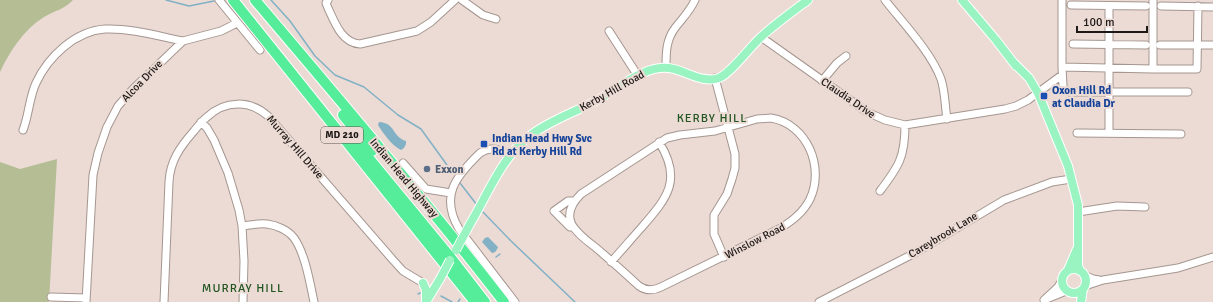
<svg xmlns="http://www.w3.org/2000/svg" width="1213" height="302" font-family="Signika,sans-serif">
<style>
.green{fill:#b5bd94}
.water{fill:#82b1c6}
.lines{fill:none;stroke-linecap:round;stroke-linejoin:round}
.stream{stroke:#82b1c6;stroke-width:1.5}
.minor-casing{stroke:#a59690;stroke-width:9}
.major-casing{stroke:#fff;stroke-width:10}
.highway-casing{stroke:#fff;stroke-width:12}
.minor{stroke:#fff;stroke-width:7}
.major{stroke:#99f4c2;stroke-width:8}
.highway{stroke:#55ed99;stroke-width:10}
.major-bridge-casing{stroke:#fff;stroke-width:10;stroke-linecap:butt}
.major-bridge{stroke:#99f4c2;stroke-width:8}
.transit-dot{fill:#1a4fb4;stroke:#ebdbd4;stroke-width:1.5}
.service-dot{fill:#5c6f8a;stroke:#ebdbd4;stroke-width:1.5}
.labels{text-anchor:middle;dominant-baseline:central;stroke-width:4;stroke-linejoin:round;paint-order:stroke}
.shield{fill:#ebdbd4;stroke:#5b524e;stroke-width:1}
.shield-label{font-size:10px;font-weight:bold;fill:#1d1715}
.street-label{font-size:11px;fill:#1d1715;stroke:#ebdbd4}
.transit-label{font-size:11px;font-weight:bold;fill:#164399;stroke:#ebdbd4;text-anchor:start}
.service-label{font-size:11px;font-weight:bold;fill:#4e5e75;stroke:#ebdbd4;text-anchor:start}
.neighbourhood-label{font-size:12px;letter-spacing:1px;fill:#215521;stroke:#ebdbd4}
</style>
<rect width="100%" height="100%" fill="#ebdbd4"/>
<path class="green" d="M0,0H73C65,9 54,11 44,17C24,29 10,51 0,72Z
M57,159L49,302H0V162L20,169Z"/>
<path class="water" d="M379,122C396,123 392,137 406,141V144L404,148L401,150C392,146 383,133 378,125Z
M488,237L498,247C497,250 495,253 492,253L482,242L485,238Z"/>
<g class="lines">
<path class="stream" d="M166,0L189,6L214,1
M271,0L290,21L315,56L335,75L364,87L398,115L421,129L447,165
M460,183L477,205
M482,211L511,241L575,302
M496,257L500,254
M418,294L420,293
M441,296L452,302
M458,302L460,299"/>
<g class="minor-casing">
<path id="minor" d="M219,0L260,50
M328,0L326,3L328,8C335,23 342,43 360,44L417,31L431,22L455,0
M462,0L483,15L496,19
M885,0C903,23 931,52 941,79C945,91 945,106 947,119
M1062,0V67L1063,86L1065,90L1070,92H1188
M1071,5L1146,6
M1109,6V133
M1161,6L1213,7
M609,31L638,76
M761,37L867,112L885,120L905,125L1005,109L1016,106L1028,100L1062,75
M1073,44L1146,45
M1160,45H1213
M666,67C666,53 666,40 675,28C682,19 690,11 695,0
M1062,67L1153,69H1197L1198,6
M1153,69V0
M715,78L735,154V168L732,179L727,194L714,215V234L724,257
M822,81L837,63L846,56
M771,118C807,124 825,167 810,199C803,213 792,221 779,229L661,287C653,291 646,291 639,286C627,275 615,264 602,253C583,236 553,222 581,194L667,138L680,135L715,131L757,119Z
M201,122L207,128L214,140L228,173L239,210L242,226L244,261L243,302
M23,130C29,115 29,98 36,83C48,57 75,31 105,29C131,28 158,36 183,41
M1077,133L1181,134
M510,155C499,149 491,146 480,153C455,177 440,196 459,229L515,302
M403,163L426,189L451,193
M880,191C899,166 905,157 905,125
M1078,212L1117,206L1145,207
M242,226C250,225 259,223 267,224C276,225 288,230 294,238C305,253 310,283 314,302
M572,227H570L554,211L568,201H574
M611,262C622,250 632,238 642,227C667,198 683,180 659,142
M1084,275L1093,279L1099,280
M1061,282L1058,287L1044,300L1066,291
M1085,286L1103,280L1178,268L1213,257
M51,297L86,298
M86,302L93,175L98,153L107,127L118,106L133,89L183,41L221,31L237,23
M164,302L169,182C170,161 180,147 194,131C198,126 202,121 207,117C225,100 250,100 268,116L393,260L403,271L423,283
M819,302L915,253L1004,200L1052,182L1071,179"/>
</g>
<g class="major-casing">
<path id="major" d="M962,0L996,40L1016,66
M1014,63L1029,78L1038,93L1068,166L1078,205V265L1080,271
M470,224C488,194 502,156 531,135C552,119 579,111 601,98C618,88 640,70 660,68C680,65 699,85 719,78C731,73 750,47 760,38C775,24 792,12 808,0
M1062 281a12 12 0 1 1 24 0a12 12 0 1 1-24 0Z
M1068,270L1077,249
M423,283L426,290V301
M426,302L440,279
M1081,302L1083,289"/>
</g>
<g class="highway-casing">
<path id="highway" d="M233,0L475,302
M255,0C339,99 424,199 504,302
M343,115L372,151
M353,139L451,258L485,302"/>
</g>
<use href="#minor" class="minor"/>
<use href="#major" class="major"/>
<use href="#highway" class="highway"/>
<g class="major-bridge-casing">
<path id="major-bridge" d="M456,250L470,224
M440,279L450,260"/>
</g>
<use href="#major-bridge" class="major-bridge"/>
</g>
<g class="transit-dot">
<rect x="1040" y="92" width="8" height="8" rx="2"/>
<rect x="480" y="140" width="8" height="8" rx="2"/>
</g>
<circle class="service-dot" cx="427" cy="169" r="4"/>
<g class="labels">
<rect class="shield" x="321" y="127" width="42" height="16" rx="3"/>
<g class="shield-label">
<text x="342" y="135">MD 210</text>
</g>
<g class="street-label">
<text transform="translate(142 81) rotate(-46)">Alcoa Drive</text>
<text transform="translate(612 91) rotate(-29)">Kerby Hill Road</text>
<text transform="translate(848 98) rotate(34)">Claudia Drive</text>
<text transform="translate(295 147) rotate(49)">Murray Hill Drive</text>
<text transform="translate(404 178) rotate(50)">Indian Head Highway</text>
<text transform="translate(943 235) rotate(-31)">Careybrook Lane</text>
<text transform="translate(755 241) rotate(-27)">Winslow Road</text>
</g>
<g class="transit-label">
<text x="1052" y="90">Oxon Hill Rd<tspan x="1052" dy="13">at Claudia Dr</tspan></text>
<text x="492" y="138">Indian Head Hwy Svc<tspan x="492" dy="13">Rd at Kerby Hill Rd</tspan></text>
</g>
<g class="service-label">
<text x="435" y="169">Exxon</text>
</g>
<g class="neighbourhood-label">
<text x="712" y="118">KERBY HILL</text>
<text x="243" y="288">MURRAY HILL</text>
</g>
</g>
<path d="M1077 26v6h70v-6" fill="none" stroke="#1d1715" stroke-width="2"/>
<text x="1083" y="26" font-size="12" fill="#1d1715" stroke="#ebdbd4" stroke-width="3" paint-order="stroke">100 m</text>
</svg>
